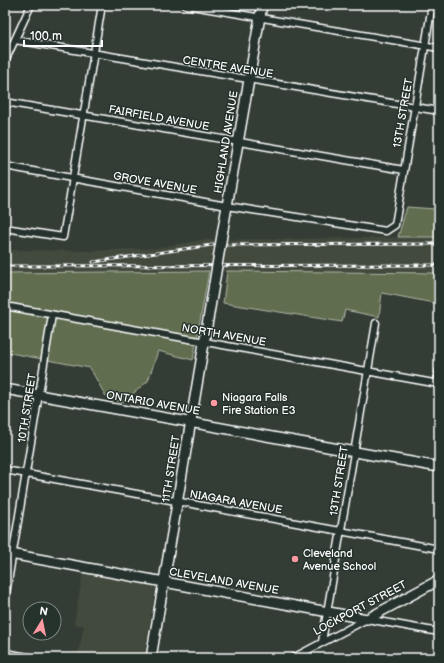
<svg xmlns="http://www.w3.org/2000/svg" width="444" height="663" font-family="'Balsamiq Sans',sans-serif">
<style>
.built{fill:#434a3e}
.green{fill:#606e50;stroke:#b0b6a8}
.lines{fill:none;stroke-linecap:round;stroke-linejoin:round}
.street-casing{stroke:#fff;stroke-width:9}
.secondary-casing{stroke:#fff;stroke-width:12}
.street{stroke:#26332d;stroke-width:6}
.secondary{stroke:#26332d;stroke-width:9}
.rail-casing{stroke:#fff;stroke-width:3}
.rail{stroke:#26332d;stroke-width:1.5;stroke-dasharray:4.5;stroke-linecap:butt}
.secondary-bridge-casing{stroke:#fff;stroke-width:12;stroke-linecap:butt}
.secondary-bridge{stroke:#26332d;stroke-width:9}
.poi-dot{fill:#ff9aa2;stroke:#26332d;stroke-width:1.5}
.labels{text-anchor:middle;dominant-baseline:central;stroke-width:3;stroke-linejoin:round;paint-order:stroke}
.street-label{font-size:11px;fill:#fff;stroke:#26332d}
.poi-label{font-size:11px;fill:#fff;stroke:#26332d;text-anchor:start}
</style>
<rect width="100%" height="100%" fill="#333d35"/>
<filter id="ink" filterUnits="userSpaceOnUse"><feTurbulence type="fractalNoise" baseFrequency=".025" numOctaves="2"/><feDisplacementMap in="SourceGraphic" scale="8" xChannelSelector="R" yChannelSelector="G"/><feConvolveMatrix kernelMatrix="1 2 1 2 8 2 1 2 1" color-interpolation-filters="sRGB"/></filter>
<g filter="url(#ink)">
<path class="built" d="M439,237V273L156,271L5,273V250L89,251L157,248L201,240Z
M83,572L156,586L144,658H77L84,626L74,624Z"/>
<path class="green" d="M439,193V237H398L407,207L435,209Z
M209,271L193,360L158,351L148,381L122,403L105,395L90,368L5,352V273Z
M227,271L439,273V304L382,293L379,317L345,310L342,322L223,303Z"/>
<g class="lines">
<g class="street-casing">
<path id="street" d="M186,5L439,48
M15,40L439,111
M5,61L31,5
M5,102L404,170
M5,166L227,206L386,231L395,225L432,5
M5,228L63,237L102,5
M5,306L439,384
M437,384L439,371
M5,470L439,549
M5,600L52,315
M322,642L376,323
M5,653L34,658
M293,658L367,619L439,632"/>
</g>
<g class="secondary-casing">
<path id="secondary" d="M223,229L262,5
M5,389L439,467
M5,553L367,619L439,580
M151,658L214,284"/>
</g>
<use href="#street" class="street"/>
<use href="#secondary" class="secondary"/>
<g class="rail-casing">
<path id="rail" d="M93,262L212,245L439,244
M5,266L439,265"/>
</g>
<use href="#rail" class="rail"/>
<g class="secondary-bridge-casing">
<path id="secondary-bridge" d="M214,284L223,229"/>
</g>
<use href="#secondary-bridge" class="secondary-bridge"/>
</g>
</g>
<g class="poi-dot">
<circle cx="214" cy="403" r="4"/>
<circle cx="295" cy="559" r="4"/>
</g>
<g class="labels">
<g class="street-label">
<text transform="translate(228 67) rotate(9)">CENTRE AVENUE</text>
<text transform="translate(403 113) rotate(-80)">13TH STREET</text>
<text transform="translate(159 118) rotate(10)">FAIRFIELD AVENUE</text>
<text transform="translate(226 142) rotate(-81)">HIGHLAND AVENUE</text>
<text transform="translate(155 183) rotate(10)">GROVE AVENUE</text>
<text transform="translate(224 335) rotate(10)">NORTH AVENUE</text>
<text transform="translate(153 403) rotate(10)">ONTARIO AVENUE</text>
<text transform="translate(27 408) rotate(-81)">10TH STREET</text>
<text transform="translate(171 469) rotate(-81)">11TH STREET</text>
<text transform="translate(339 481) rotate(-81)">13TH STREET</text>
<text transform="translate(236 502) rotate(10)">NIAGARA AVENUE</text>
<text transform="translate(224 581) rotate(10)">CLEVELAND AVENUE</text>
<text transform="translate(360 608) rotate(-28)">LOCKPORT STREET</text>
</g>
<g class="poi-label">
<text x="222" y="397">Niagara Falls<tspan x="222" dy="13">Fire Station E3</tspan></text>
<text x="303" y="553">Cleveland<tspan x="303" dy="13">Avenue School</tspan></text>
</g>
</g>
<rect width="444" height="663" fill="none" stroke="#26332d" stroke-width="20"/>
<rect x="10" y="10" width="424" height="643" fill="none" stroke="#fff" stroke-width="1.5" filter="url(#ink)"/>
<g transform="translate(42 621) rotate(10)"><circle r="19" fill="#26332d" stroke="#7d8581"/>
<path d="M0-3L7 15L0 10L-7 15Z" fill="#ff9aa2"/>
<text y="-6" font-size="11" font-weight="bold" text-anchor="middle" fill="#ffffff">N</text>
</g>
<path d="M24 40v6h78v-6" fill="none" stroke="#ffffff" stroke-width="2"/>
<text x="30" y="40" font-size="12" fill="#ffffff" stroke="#26332d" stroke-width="3" paint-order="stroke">100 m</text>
</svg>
